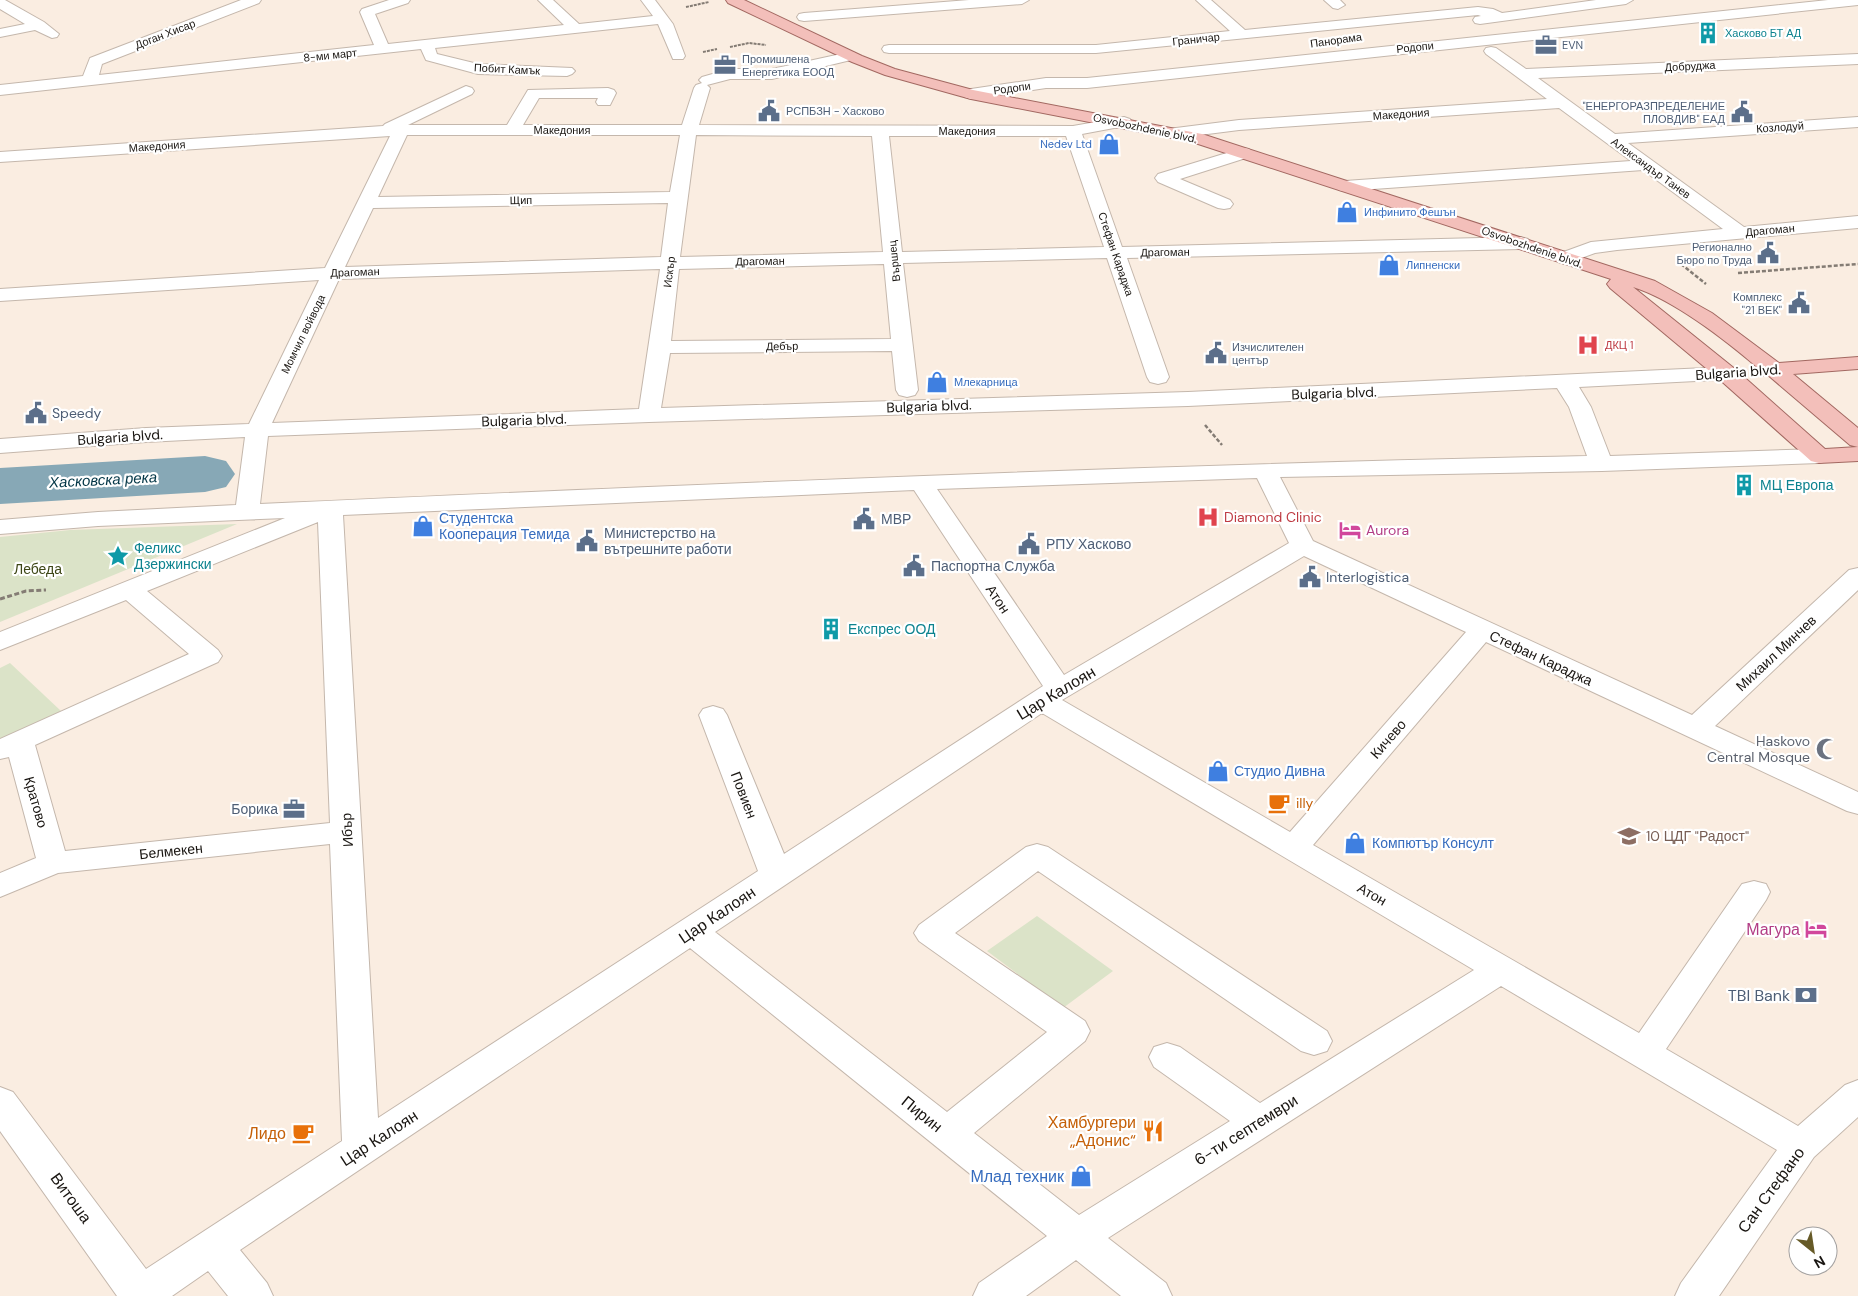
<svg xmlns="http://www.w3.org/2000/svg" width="1858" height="1296" font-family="'DM Sans',sans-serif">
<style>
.green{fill:#dbe3c8}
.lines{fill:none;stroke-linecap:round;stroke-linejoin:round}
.river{fill:#87a8b6;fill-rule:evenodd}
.minor-casing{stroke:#c4b7ac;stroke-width:2}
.major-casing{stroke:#a26861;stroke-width:2}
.path-far2{stroke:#847c74;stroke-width:2;stroke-dasharray:3 1;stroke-linecap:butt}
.path-far1{stroke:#847c74;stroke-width:2.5;stroke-dasharray:4 2;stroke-linecap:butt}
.path{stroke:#847c74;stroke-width:3;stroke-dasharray:5 2.5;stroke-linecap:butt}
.minor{fill:#fff;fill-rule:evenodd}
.major{fill:#f3bfba;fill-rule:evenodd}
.labels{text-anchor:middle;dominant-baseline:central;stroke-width:4.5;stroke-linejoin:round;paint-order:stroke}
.far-culture-label{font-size:11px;fill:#0d838f;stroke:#fff;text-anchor:start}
.far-street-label{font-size:11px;fill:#191511;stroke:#fff}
.far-service-label{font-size:11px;fill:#4e5e75;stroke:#fff;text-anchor:start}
.far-shop-label{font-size:11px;fill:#366cbe;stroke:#fff;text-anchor:start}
.far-health-label{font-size:11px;fill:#be3a42;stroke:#fff;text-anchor:start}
.street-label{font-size:14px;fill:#191511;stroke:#fff}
.service-label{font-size:14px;fill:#4e5e75;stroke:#fff;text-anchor:start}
.culture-label{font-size:14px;fill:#0d838f;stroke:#fff;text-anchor:start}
.health-label{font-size:14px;fill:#be3a42;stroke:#fff;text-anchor:start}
.shop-label{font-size:14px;fill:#366cbe;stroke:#fff;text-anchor:start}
.hotel-label{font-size:14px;fill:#b23c85;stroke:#fff;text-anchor:start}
.park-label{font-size:14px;fill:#3d4616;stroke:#fff}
.worship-label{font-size:14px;fill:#5b616d;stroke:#fff;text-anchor:end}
.food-label{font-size:14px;fill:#c56008;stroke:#fff;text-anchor:start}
.education-label{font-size:14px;fill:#785e54;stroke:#fff;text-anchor:start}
.water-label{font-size:15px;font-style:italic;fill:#033646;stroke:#fff}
.near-street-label{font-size:16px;fill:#191511;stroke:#fff}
.near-hotel-label{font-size:16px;fill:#b23c85;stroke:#fff;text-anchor:end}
.near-service-label{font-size:16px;fill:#4e5e75;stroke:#fff;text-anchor:end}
.near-food-label{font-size:16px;fill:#c56008;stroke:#fff;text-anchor:end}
.near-shop-label{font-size:16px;fill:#366cbe;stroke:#fff;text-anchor:end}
</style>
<rect width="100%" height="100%" fill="#faede1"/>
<path class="green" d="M237,524L0,622V537L70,530Z
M10,663L61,711L0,739V668Z
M1037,916L1113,971L1063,1008L987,951Z"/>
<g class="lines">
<path class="river" d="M205,456L226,461L235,474L226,487L205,492L0,504V468Z"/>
<g class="minor-casing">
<path id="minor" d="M0,0H5L44,22L59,34L57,37L52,38L35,30L0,37V29L25,24L0,9Z
M241,0H261L259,3L102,64L99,75L374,45L360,12L362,9L389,0H410L408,3L375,14L388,44L564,25L538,0H553L579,24L653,16L641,0H655L673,24L685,56L683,59H673L658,24L435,48L437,54L478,64L572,68L575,71L572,74L567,76L478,74L426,60L421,49L0,95V85L83,76L90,58Z
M969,0H1029L1022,4L804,21L799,20L797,17L799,14L804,13Z
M1196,0H1211L1245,30L1478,7L1493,9L1502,13L1596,0H1633L1626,4L1480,24L1475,23L1473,20L1475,17L1481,16L1478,15L1096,53H889L884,52L882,49L884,46L889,45H1096L1230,31Z
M1324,0H1340L1345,5L1338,9L1333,8Z
M1828,0H1858V5L1087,88H1046L971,99L965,97L963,94L965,91L971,89L1046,78H1087Z
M1491,47L1496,48L1526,69L1858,54V64L1538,78L1615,134L1858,117V127L1628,143L1744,227L1858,216V228L1617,250L1595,253L1565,264L1558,262L1555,258L1558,254L1591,242L1723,229L1643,170L1345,191L1339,190L1336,186L1339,182L1345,181L1631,161L1559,108L1239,130L1176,138L1170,137L1168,133L1170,129L1176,128L1239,120L1547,99L1486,54L1484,51L1486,48Z
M850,52L855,53L857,56L855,59L772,79H730L707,85L710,88L699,125L1073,126L1124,117L1130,119L1132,122L1130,125L1082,134L1122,247L1521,237L1528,239L1530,243L1528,247L1521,249L1127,258L1169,377L1166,382L1158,384L1150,382L1147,377L1107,258L903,263L918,390L915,395L907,397L899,395L896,390L892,351L670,353L661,408L1188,392L1727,367L1735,369L1738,374L1735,379L1579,387L1591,407L1610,456L1819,449L1827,451L1831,456L1827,461L1819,463L1602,471L1280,477L1313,541L1692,715L1849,570L1858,568V590L1715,726L1858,792V814L1847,811L1486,642L1313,845L1639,1033L1742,884L1754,881L1766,884L1770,892L1766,900L1666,1049L1798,1126L1845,1085L1858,1080V1117L1814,1157L1719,1296H1675L1681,1283L1777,1150L1501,986L1108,1238L1166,1283L1172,1296H1121L1076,1260L1026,1296H973L979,1283L1047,1236L690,948L240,1250L267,1283L273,1296H228L208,1271L172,1296H117L0,1131V1087L13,1092L146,1269L342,1141L330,844L58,873L0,897V873L36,858L9,757L0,759V739L189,654L126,600L0,650V632L285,518L98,526L0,534V520L98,512L236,505L245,437L146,442L0,453V439L146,428L249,424L319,280L0,301V289L325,268L390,136L0,162V152L383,126L385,124L466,86L472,88L474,91L472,94L408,125H507L528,90L608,88L614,90L616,93L610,105H598L596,102L598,98H539L523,125H682L694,88L696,85L702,83L699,80L702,77L730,69H772ZM407,135H680L670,192L378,197ZM696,135L872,136L883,252L680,257ZM889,136H1066L1104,247L902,252ZM668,203L661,257L345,267L373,208ZM884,264L891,339L671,341L679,269ZM660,269L639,409L272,423L339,279ZM1557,388L1569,407L1587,456C1144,465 703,484 260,504L268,436L649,422L1188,406ZM1257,478L1289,543L1064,675L937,489ZM914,490L1043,686L784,854L727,715L723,709L713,706L703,709L699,715L758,871L378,1118L343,515ZM318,522L330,823L65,851L35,745L218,662L222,656L218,650L147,591ZM1304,556L1466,632L1290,832L1062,700ZM1042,713L1474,970L1260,1103L1180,1047L1167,1043L1154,1047L1149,1057L1154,1067L1230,1121L1079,1215L974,1133L1085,1041L1090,1031L1085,1021L955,933L1038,871L1301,1051L1314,1055L1327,1051L1332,1041L1327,1031L1048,847L1037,844L1026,847L919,925L914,933L919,941L1047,1032L947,1112L715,932Z
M1243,148L1249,149L1252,153L1249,157L1180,179L1230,200L1233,204L1230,208L1224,209L1218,208L1158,182L1155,178L1158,174Z"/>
</g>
<g class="major-casing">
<path id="major" d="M726,0H744L862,56L895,69L973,90L1202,134L1655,281L1712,313L1779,363L1858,357V369L1793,374L1858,428V447L1850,445L1769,376L1758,375L1755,370L1757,367C1724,339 1674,300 1633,287L1735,369L1825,449L1858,447V461L1819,463L1811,461L1719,379L1610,288L1607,284L1611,279L1192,142L971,99L885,75L852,62L728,3Z"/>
</g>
<path class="path-far2" d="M686,7L709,2
M730,47L749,43L766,45
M703,52L717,49"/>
<path class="path-far1" d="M1681,264L1706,284
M1738,273L1858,264
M1205,425L1222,445"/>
<path class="path" d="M0,599L26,591L46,590"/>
<use href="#minor" class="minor"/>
<use href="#major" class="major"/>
</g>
<defs>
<g id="building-bare" transform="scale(1.725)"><path d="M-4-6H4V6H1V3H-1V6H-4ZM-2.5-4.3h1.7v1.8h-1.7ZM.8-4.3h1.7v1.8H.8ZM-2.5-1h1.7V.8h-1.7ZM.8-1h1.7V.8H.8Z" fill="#0f9aa8" stroke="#fff" stroke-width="2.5" paint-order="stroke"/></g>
<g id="office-bare" transform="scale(1.725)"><path d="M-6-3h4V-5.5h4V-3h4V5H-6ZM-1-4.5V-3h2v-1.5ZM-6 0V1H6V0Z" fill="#5c6f8a" stroke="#fff" stroke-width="2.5" paint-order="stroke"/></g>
<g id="civic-bare" transform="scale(1.725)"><path d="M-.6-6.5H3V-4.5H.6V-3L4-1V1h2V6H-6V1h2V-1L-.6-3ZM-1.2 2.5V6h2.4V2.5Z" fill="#5c6f8a" stroke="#fff" stroke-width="2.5" paint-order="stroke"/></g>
<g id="shop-bare" transform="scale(1.725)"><path d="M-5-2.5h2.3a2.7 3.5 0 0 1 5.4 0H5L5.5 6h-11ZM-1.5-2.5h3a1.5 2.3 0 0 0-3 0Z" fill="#3f7fe0" stroke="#fff" stroke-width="2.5" paint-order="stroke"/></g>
<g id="hospital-bare" transform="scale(1.725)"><path d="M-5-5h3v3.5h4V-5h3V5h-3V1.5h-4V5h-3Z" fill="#e0444e" stroke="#fff" stroke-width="2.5" paint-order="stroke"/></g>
<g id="hotel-bare" transform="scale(1.725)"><path d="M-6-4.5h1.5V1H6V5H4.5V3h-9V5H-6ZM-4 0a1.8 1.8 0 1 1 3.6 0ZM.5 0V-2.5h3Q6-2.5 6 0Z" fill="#d1479c" stroke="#fff" stroke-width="2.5" paint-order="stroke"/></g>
<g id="sight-bare" transform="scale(1.725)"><path d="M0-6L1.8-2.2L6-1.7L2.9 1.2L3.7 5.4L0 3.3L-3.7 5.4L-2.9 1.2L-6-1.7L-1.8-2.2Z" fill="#0f9aa8" stroke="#fff" stroke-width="2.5" paint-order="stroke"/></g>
<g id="mosque-bare" transform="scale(1.725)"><path d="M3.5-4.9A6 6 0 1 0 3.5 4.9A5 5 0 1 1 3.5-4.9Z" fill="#6b7280" stroke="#fff" stroke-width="2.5" paint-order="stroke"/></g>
<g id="cafe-bare" transform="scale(1.725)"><path d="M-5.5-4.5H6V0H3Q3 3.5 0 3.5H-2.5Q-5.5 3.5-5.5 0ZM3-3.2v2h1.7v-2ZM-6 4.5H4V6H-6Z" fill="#e8710a" stroke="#fff" stroke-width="2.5" paint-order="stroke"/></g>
<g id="school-bare" transform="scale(1.725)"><path d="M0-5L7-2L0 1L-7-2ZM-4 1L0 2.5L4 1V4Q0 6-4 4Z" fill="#8d6e63" stroke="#fff" stroke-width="2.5" paint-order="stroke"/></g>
<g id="bank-bare" transform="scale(1.725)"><path d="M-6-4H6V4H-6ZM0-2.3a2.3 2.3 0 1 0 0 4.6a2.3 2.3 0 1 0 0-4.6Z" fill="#5c6f8a" stroke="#fff" stroke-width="2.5" paint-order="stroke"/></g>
<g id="restaurant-bare" transform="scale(1.725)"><path d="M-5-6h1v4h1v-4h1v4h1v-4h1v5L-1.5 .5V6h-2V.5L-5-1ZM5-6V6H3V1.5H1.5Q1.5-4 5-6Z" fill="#e8710a" stroke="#fff" stroke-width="2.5" paint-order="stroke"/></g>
</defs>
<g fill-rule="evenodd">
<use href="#building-bare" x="1708" y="33"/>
<use href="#office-bare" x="1546" y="45"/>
<use href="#office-bare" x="725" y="65"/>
<use href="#civic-bare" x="769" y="111"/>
<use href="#civic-bare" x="1742" y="112"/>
<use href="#shop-bare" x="1109" y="144"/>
<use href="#shop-bare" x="1347" y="212"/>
<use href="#civic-bare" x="1768" y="253"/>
<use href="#shop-bare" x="1389" y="265"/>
<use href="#civic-bare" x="1799" y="303"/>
<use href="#hospital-bare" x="1588" y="345"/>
<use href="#civic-bare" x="1216" y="353"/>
<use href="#shop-bare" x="937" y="382"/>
<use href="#civic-bare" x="36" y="413"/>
<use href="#building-bare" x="1744" y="485"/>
<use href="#hospital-bare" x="1208" y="517"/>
<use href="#civic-bare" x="864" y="519"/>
<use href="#shop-bare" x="423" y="526"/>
<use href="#hotel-bare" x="1350" y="530"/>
<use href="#civic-bare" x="587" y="541"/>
<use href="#civic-bare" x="1029" y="544"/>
<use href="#sight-bare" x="118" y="556"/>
<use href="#civic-bare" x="914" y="566"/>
<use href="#civic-bare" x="1310" y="577"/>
<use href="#building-bare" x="831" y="629"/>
<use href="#mosque-bare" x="1827" y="749"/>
<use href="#shop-bare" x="1218" y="771"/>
<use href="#cafe-bare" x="1279" y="803"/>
<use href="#office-bare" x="294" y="809"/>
<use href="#school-bare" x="1629" y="836"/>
<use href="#shop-bare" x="1355" y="843"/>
<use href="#hotel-bare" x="1816" y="929"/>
<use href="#bank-bare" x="1806" y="995"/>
<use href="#restaurant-bare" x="1153" y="1131"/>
<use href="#cafe-bare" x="303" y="1133"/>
<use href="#shop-bare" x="1081" y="1176"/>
</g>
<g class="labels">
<g class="far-culture-label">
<text x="1725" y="33">Хасково БТ АД</text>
</g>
<g class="far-street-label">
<text transform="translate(165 34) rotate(-21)">Доган Хисар</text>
<text transform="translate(1196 39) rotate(-6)">Граничар</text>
<text transform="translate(1336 40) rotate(-8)">Панорама</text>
<text transform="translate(1415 47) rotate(-6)">Родопи</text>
<text transform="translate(330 55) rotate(-6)">8-ми март</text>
<text transform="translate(1690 66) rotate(-3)">Добруджа</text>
<text transform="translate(507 69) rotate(3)">Побит Камък</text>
<text transform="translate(1012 88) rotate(-8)">Родопи</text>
<text transform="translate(1401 114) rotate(-4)">Македония</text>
<text transform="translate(1780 127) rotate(-4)">Козлодуй</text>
<text transform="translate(1145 128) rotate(12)">Osvobozhdenie blvd.</text>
<text x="562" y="130">Македония</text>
<text x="967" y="131">Македония</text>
<text transform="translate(157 146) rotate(-4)">Македония</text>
<text transform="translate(1651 168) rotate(36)">Александър Танев</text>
<text transform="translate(521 200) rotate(-1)">Щип</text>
<text transform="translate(1770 230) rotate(-5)">Драгоман</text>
<text transform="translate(1532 247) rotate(19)">Osvobozhdenie blvd.</text>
<text transform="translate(1165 252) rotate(-1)">Драгоман</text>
<text transform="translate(1116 254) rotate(71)">Стефан Караджа</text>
<text transform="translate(760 261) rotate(-1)">Драгоман</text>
<text transform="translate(894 261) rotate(-96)">Вършец</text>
<text transform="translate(355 272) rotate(-2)">Драгоман</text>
<text transform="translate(669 272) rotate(-83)">Искър</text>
<text transform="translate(303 334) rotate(-64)">Момчил войвода</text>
<text transform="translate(782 346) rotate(-1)">Дебър</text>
</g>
<g class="far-service-label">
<text x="1562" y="45">EVN</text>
<text x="742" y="59">Промишлена<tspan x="742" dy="13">Енергетика ЕООД</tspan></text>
<text x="1725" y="106" text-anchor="end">"ЕНЕРГОРАЗПРЕДЕЛЕНИЕ<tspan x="1725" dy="13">ПЛОВДИВ" ЕАД</tspan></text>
<text x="786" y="111">РСПБЗН - Хасково</text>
<text x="1752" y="247" text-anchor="end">Регионално<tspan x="1752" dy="13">Бюро по Труда</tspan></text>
<text x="1782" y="297" text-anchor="end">Комплекс<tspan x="1782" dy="13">"21 ВЕК"</tspan></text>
<text x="1232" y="347">Изчислителен<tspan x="1232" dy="13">център</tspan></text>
</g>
<g class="far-shop-label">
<text x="1092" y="144" text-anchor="end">Nedev Ltd</text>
<text x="1364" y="212">Инфинито Фешън</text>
<text x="1406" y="265">Липненски</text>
<text x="954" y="382">Млекарница</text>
</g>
<g class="far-health-label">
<text x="1605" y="345">ДКЦ 1</text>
</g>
<g class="street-label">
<text transform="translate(1738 372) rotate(-4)">Bulgaria blvd.</text>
<text transform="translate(1334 393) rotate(-2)">Bulgaria blvd.</text>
<text transform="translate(929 406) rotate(-2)">Bulgaria blvd.</text>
<text transform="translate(524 420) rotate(-2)">Bulgaria blvd.</text>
<text transform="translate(120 437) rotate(-4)">Bulgaria blvd.</text>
<text transform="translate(998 599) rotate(56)">Атон</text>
<text transform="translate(1776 653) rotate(-43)">Михаил Минчев</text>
<text transform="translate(1541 658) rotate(25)">Стефан Караджа</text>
<text transform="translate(1388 739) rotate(-49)">Кичево</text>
<text transform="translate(744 795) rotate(69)">Повиен</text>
<text transform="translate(36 802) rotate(74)">Кратово</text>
<text transform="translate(347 830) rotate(-93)">Ибър</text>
<text transform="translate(171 851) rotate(-6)">Белмекен</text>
<text transform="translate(1372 894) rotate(30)">Атон</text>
</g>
<g class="service-label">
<text x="52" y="413">Speedy</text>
<text x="881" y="519">МВР</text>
<text x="604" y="533">Министерство на<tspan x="604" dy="16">вътрешните работи</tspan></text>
<text x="1046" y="544">РПУ Хасково</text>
<text x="931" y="566">Паспортна Служба</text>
<text x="1326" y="577">Interlogistica</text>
<text x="278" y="809" text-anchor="end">Борика</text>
</g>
<g class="culture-label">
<text x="1760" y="485">МЦ Европа</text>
<text x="134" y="548">Феликс<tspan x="134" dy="16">Дзержински</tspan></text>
<text x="848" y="629">Експрес ООД</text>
</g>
<g class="health-label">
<text x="1224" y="517">Diamond Clinic</text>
</g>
<g class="shop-label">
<text x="439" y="518">Студентска<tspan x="439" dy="16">Кооперация Темида</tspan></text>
<text x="1234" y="771">Студио Дивна</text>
<text x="1372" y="843">Компютър Консулт</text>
</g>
<g class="hotel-label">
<text x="1366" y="530">Aurora</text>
</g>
<g class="park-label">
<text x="38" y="569">Лебеда</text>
</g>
<g class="worship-label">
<text x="1810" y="741">Haskovo<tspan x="1810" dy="16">Central Mosque</tspan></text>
</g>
<g class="food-label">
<text x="1296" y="803">illy</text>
</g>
<g class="education-label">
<text x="1646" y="836">10 ЦДГ "Радост"</text>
</g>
<g class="water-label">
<text transform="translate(103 480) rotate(-3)">Хасковска река</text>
</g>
<g class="near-street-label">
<text transform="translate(1056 693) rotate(-31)">Цар Калоян</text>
<text transform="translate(717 915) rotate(-34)">Цар Калоян</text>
<text transform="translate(922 1114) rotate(39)">Пирин</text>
<text transform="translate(1246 1130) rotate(-32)">6-ти септември</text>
<text transform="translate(379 1138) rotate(-33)">Цар Калоян</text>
<text transform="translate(1771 1190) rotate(-54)">Сан Стефано</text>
<text transform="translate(71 1198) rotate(54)">Витоша</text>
</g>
<g class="near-hotel-label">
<text x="1800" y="929">Магура</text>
</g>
<g class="near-service-label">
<text x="1790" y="995">TBI Bank</text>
</g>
<g class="near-food-label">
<text x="1136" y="1122">Хамбургери<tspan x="1136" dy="18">„Адонис“</tspan></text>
<text x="286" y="1133">Лидо</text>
</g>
<g class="near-shop-label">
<text x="1064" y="1176">Млад техник</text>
</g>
</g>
<g transform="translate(1813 1251) rotate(150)"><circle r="24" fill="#ffffff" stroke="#a3a1a0"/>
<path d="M0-4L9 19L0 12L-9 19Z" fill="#665a27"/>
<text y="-8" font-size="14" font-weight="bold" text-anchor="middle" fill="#191511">N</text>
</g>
</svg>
